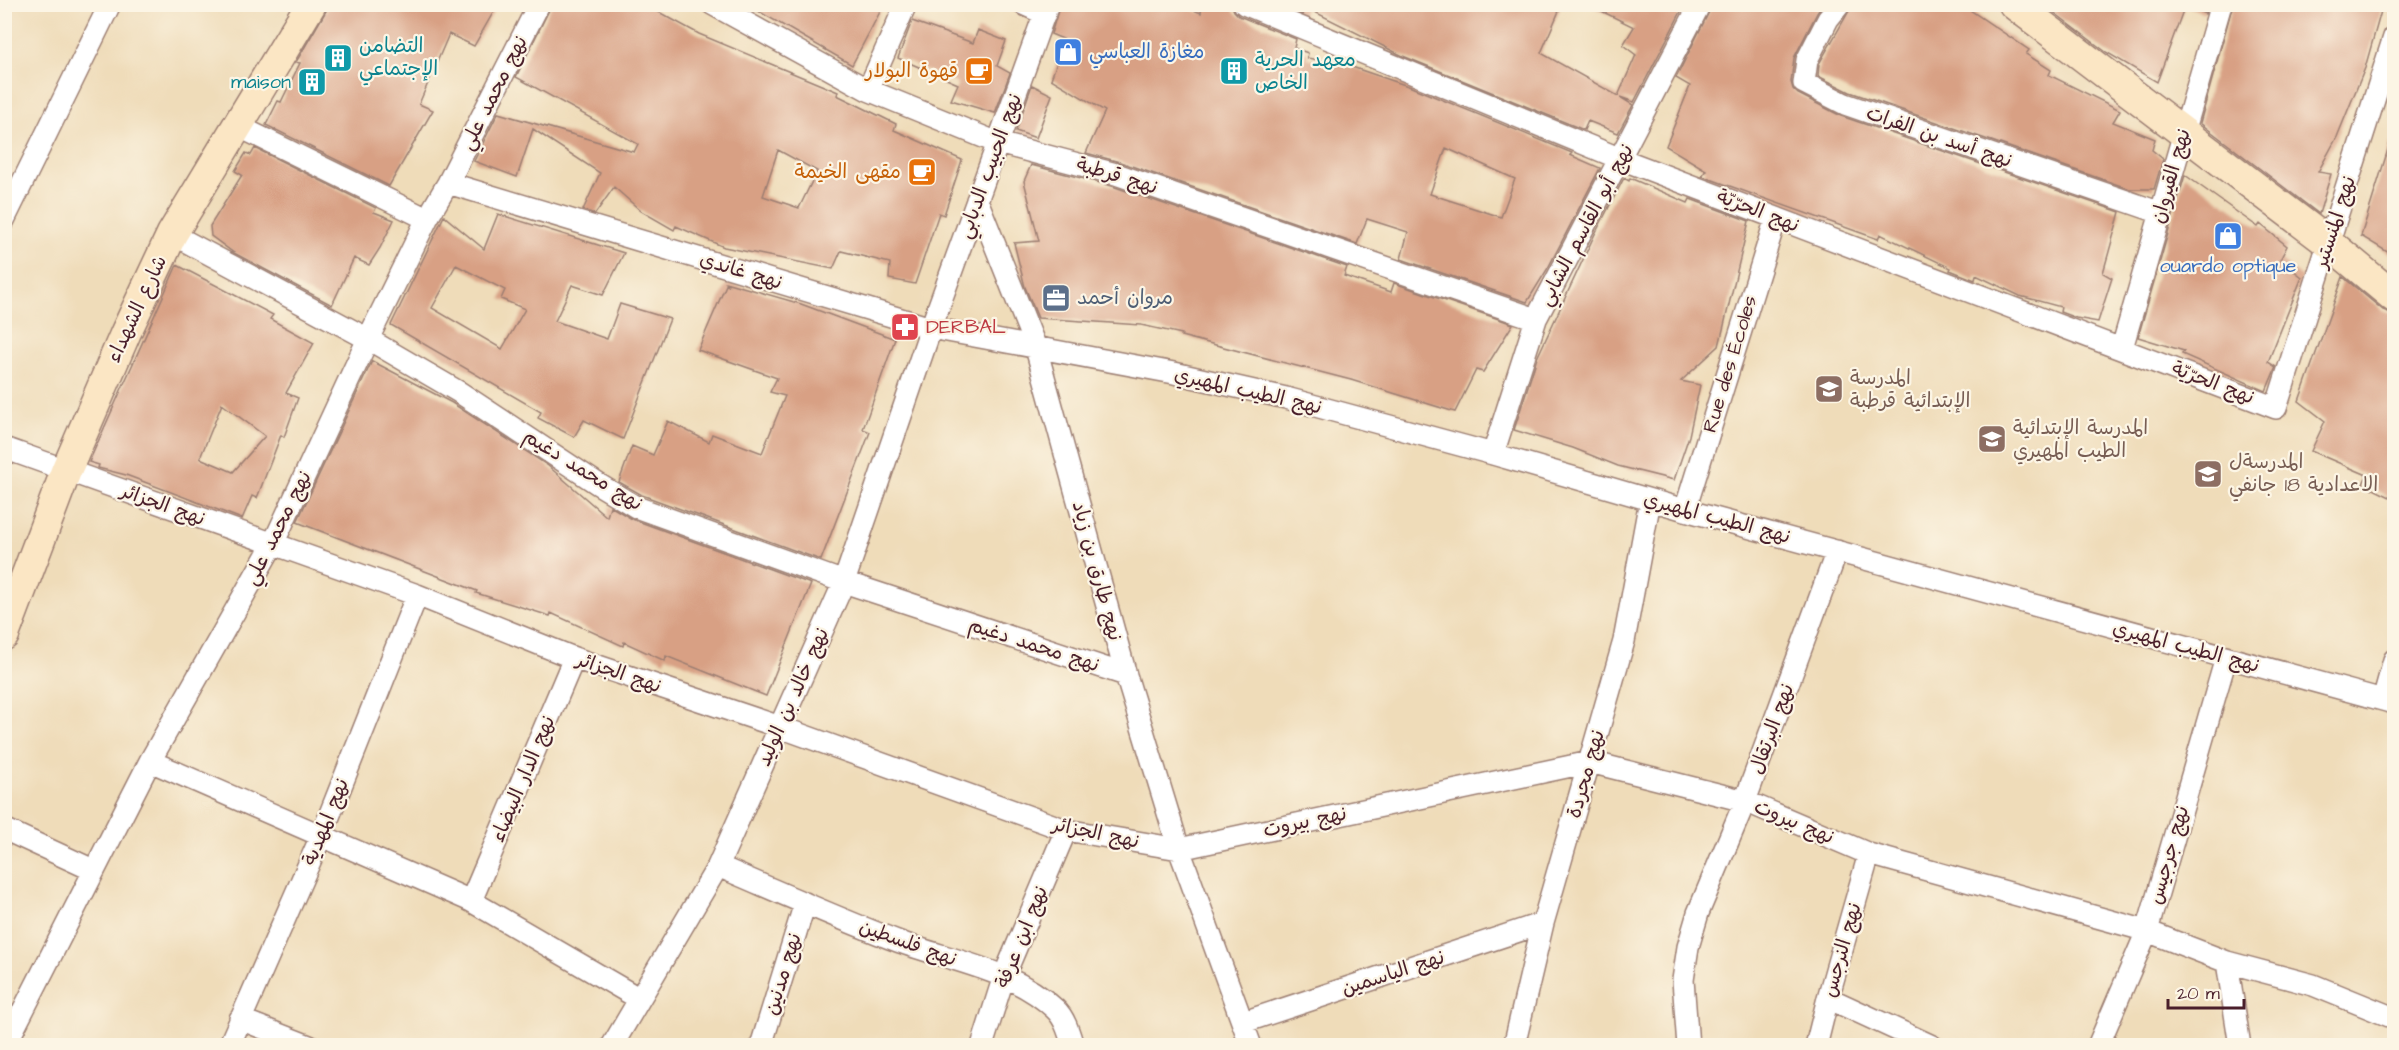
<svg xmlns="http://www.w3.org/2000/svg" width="2399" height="1050" font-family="'Architects Daughter','Playpen Sans Arabic',sans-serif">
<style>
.building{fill:#d8a084;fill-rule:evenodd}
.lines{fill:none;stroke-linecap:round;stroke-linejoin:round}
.street-casing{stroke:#9c7e72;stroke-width:24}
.secondary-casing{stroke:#9c7e72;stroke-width:33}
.street{stroke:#fff;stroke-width:21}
.secondary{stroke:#fbe6c4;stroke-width:30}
.labels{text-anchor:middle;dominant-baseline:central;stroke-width:4.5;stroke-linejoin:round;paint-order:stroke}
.culture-label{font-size:20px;fill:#0d838f;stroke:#fcf5e5;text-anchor:start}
.shop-label{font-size:20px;fill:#366cbe;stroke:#fcf5e5;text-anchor:start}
.food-label{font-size:20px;fill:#c56008;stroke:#fcf5e5;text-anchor:end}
.street-label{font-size:20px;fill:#4a1f2b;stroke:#fcf5e5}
.service-label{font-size:20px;fill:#4e5e75;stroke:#fcf5e5;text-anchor:start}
.health-label{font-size:20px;fill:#be3a42;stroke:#fcf5e5;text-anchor:start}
.education-label{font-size:20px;fill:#785e54;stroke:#fcf5e5;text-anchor:start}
</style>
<rect width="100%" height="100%" fill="#fcf5e5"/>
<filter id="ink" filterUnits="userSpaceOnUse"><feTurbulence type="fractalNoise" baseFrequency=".0167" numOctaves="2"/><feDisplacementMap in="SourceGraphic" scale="12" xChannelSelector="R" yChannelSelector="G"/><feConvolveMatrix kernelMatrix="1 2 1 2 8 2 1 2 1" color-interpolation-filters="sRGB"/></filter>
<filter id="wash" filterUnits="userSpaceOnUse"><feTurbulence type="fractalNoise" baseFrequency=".008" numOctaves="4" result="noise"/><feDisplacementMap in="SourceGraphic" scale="24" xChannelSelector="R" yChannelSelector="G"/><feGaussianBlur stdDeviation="1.35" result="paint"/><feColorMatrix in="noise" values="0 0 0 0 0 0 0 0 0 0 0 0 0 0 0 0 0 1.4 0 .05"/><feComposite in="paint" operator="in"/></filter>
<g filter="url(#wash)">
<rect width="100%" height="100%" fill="#efdcb9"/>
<g id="blocks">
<path class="building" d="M330,4H498L474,46L449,34L419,104L433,110L389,186L266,125L278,101L281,102L300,63L296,62Z
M552,4H644L699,34L838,92L837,95L896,124L894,130L962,160L944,215L939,213L915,284L889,279L890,263L841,251L833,269L724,247L676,226L674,230L641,211L614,187L595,214L583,210L600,173L533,129L517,177L474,161L498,113L634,152L638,144L516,77ZM778,150L817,171L799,208L763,196Z
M746,4H880L878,9L881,10L852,65Z
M1060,4H1178L1201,13L1202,4H1231L1234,11L1239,16L1296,39L1294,48L1308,53L1307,58L1346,65L1411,87L1572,153L1570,155L1600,168L1548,268L1527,302L1401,259L1408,232L1367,219L1357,244L1120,162L1086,153L1105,111L1051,79L1065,40L1051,34ZM1446,148L1515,179L1501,217L1430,194Z
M1279,4H1562L1541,53L1618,96L1636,55L1623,45L1634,27L1587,4H1685L1634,102L1620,97L1633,105L1618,133L1588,121L1584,130L1403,56L1305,7L1303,15Z
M1713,4H1823L1817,13L1794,58L1791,82L1793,89L1798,94L1841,116L2120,212L2103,273L2112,278L2098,322L2076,318L2060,312L2061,307L2020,296L1976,275L1975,280L1950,270L1951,268L1880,234L1878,239L1702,176L1706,170L1666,146L1690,86L1676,78Z
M1853,4H1961L2029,50L2026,54L2051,70L2049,75L2120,110L2113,122L2155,139L2152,150L2163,159L2154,189H2130L1850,92L1818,76L1819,64Z
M2043,4H2208L2205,14L2185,5L2157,82L2106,52Z
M2233,4H2383L2365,68L2337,137L2318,172L2331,174L2319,214L2200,123Z
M912,21L973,43L978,30L1006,41L997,66L1010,73L995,113L951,100L958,84L898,58Z
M1032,85L1052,95L1036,138L1016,131Z
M2390,143H2394V256L2361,236Z
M255,148L376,208L374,212L394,220L380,248L369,265L354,258L332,305L234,253L211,236L210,226L242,175L235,171L246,153L251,155Z
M1031,165L1112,186L1347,267L1344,276L1391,292L1394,283L1513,324L1483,372L1476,370L1455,412L1351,380L1181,336L1182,334L1141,325L1038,318L1025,287L1014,243L1039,241L1024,181Z
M2185,175L2258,227L2260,224L2287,246L2280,260L2302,277L2268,362L2276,367L2266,391L2182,354L2184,351L2138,337Z
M1624,178L1629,181L1630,178L1688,203L1690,199L1749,221L1719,346L1681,381L1700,385L1689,436L1674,480L1618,466L1573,448L1514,430L1537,358L1594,236Z
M498,214L624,253L603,295L572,285L555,321L607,339L620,304L670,319L623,439L584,420L574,437L538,418L541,412L391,325L444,216L484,249ZM456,265L505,290L501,299L525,309L502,349L432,308Z
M177,265L273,315L270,319L314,343L286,393L298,398L284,437L281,435L257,498L252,496L242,519L126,475L98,468L99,465L89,462ZM222,404L265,436L233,472L200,458Z
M2343,277L2383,310L2394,314V499L2363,484L2367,475L2311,451L2325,421L2299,401Z
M725,282L801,304L895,339L863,429L870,432L821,560L642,495L619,482L632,446L653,455L668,421L709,442L712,434L762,453L785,396L770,392L777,378L698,350L726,285L729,286Z
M372,361L452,403L547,465L607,517L610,506L632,519L811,584L766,696L666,656L665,661L624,642L623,646L551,613L550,616L476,593L477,591L297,522Z"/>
</g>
</g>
<g filter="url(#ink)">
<use href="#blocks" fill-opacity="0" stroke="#9c7e72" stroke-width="1.5"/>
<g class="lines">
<g class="street-casing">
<path id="street" d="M712,4L868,90L998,143L1116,174L1536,319
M1023,4L1045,14
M1244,4L1621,159L2276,408L2394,37
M1840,4L1828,19L1807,60L1804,83L1845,104L2161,213
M868,90L906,4
M238,126L427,219
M448,183L931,328L1174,373L1286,398L1493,454L1685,510L2394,703
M977,200L1036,348L1126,675L1179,849L1251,1046
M4,220L110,4
M172,234L368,339L459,392L598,484L636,507L844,582L1126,675
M2122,348L2221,4
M4,448L417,595L574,658L780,727L1066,830L1179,849L1590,762L1745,801L1869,854L2147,931L2227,962L2313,985L2394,1018
M1493,454L1536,319L1700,4
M1685,510L1776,218
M2383,700L2394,660
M150,761L471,901L638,998
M4,829L93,870
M718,866C779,892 839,919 900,942C952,961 1014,970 1055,1009C1065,1018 1069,1033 1073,1046
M471,901L574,658
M2227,962L2240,1046
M1828,998L1932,1046
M240,1019L309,1046
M1244,1022L1543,923
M5,1046L150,761L273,544L368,339L427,219L448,183L539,4
M229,1046L322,834L417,595
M612,1046L718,866L844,582L931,328L1048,4
M761,1046L805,903
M982,1046L1004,976L1066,830
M1514,1046L1543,923L1624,641L1650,500
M1688,1046L1683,980L1688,947L1698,913L1745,801L1837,551
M1816,1046L1828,998L1869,854
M2098,1046L2147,931L2226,658"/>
</g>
<g class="secondary-casing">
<path id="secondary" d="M2014,4L2329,243L2394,297
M4,635L66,471L126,332L172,234L311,4"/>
</g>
<use href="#street" class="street"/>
<use href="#secondary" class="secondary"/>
</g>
</g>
<defs>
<g id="shop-square" transform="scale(1.5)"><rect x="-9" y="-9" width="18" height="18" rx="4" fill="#3f7fe0" stroke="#fcf5e5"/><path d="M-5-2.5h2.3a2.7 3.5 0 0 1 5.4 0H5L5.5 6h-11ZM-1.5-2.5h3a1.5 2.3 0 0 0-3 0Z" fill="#fff"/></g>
<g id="building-square" transform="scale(1.5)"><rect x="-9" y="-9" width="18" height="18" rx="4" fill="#0f9aa8" stroke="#fcf5e5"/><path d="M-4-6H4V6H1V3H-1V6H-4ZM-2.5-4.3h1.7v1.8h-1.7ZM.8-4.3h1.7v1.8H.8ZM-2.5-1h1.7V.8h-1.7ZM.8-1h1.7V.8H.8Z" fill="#fff"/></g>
<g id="cafe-square" transform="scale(1.5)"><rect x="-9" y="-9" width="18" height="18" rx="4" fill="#e8710a" stroke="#fcf5e5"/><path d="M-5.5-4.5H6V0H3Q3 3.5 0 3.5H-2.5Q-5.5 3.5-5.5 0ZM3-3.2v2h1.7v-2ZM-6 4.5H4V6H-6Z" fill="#fff"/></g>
<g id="office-square" transform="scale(1.5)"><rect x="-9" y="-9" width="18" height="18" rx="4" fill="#5c6f8a" stroke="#fcf5e5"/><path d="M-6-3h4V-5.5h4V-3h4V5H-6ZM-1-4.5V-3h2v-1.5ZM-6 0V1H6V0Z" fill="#fff"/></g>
<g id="pharmacy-square" transform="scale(1.5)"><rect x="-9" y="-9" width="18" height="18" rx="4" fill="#e0444e" stroke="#fcf5e5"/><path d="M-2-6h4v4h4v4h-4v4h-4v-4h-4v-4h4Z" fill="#fff"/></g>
<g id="school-square" transform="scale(1.5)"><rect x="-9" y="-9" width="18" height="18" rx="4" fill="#8d6e63" stroke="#fcf5e5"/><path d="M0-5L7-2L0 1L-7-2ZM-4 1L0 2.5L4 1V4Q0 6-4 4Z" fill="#fff"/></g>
</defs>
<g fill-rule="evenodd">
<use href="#shop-square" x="1068" y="52"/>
<use href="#building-square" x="338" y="58"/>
<use href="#cafe-square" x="979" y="71"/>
<use href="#building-square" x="1234" y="71"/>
<use href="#building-square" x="312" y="82"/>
<use href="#cafe-square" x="922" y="172"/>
<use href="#shop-square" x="2228" y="236"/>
<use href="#office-square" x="1056" y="298"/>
<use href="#pharmacy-square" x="905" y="327"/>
<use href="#school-square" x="1829" y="389"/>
<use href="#school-square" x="1992" y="439"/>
<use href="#school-square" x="2208" y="474"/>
</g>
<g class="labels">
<g class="culture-label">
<text x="359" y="46">التضامن<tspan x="359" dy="23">الإجتماعي</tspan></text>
<text x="1255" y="60">معهد الحرية<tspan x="1255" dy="23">الخاص</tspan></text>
<text x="291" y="82" text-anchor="end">maison</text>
</g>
<g class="shop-label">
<text x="1089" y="52">مغازة العباسي</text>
<text x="2228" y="266" text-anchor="middle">ouardo optique</text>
</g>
<g class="food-label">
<text x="958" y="71">قهوة البولار</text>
<text x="901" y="172">مقهى الخيمة</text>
</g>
<g class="street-label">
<text transform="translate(494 93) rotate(-63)">نهج محمد علي</text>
<text transform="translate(1939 137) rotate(19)">نهج أسد بن الفرات</text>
<text transform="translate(990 166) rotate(-70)">نهج الحبيب الدبابي</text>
<text transform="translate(1117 176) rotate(17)">نهج قرطبة</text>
<text transform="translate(2171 176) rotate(-74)">نهج القيروان</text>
<text transform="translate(1758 211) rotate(21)">نهج الحرّيّة</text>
<text transform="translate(2335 222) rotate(-72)">نهج المنستير</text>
<text transform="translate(1586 225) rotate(-62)">نهج أبو القاسم الشابي</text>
<text transform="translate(741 271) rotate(17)">نهج غاندي</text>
<text transform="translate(137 309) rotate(-65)">شارع الشهداء</text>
<text transform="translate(1730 364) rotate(-73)">Rue des Écoles</text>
<text transform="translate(2213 383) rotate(21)">نهج الحرّيّة</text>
<text transform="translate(1248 391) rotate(13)">نهج الطيب المهيري</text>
<text transform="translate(583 470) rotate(32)">نهج محمد دغيم</text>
<text transform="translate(163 505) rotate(20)">نهج الجزائر</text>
<text transform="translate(1717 518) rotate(15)">نهج الطيب المهيري</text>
<text transform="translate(278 528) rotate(-63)">نهج محمد علي</text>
<text transform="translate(1097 571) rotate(75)">نهج طارق بن زياد</text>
<text transform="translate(1034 645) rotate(18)">نهج محمد دغيم</text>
<text transform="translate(2186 647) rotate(15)">نهج الطيب المهيري</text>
<text transform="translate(619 673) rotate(19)">نهج الجزائر</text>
<text transform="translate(793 697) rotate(-66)">نهج خالد بن الوليد</text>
<text transform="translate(1772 729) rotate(-70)">نهج البرتقال</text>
<text transform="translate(1586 774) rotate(-74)">نهج مجردة</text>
<text transform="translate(523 779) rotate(-67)">نهج الدار البيضاء</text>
<text transform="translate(326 822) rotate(-68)">نهج المهدية</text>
<text transform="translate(1305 822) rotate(-12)">نهج بيروت</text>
<text transform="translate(1794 822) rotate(23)">نهج بيروت</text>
<text transform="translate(1096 833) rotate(12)">نهج الجزائر</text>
<text transform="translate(2169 855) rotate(-74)">نهج جرجيس</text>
<text transform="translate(1022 937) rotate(-68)">نهج ابن عرفة</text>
<text transform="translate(908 943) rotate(20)">نهج فلسطين</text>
<text transform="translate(1842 950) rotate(-74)">نهج النرجس</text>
<text transform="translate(1393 973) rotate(-18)">نهج الياسمين</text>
<text transform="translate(783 974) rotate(-73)">نهج مدنين</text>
</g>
<g class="service-label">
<text x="1077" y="298">مروان أحمد</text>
</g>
<g class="health-label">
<text x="926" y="327">DERBAL</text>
</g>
<g class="education-label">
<text x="1850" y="378">المدرسة<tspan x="1850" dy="23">الإبتدائية قرطبة</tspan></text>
<text x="2013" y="428">المدرسة الإبتدائية<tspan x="2013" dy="23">الطيب المهيري</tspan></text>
<text x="2229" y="462">المدرسةل<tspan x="2229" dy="23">الاعدادية 18 جانفي</tspan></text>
</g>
</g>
<rect width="2399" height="1050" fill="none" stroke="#fcf5e5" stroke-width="24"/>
<path d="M2168 999v9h76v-9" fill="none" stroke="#4a1f2b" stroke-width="3"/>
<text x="2177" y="999" font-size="18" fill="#4a1f2b" stroke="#fcf5e5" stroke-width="4.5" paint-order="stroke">20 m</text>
</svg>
